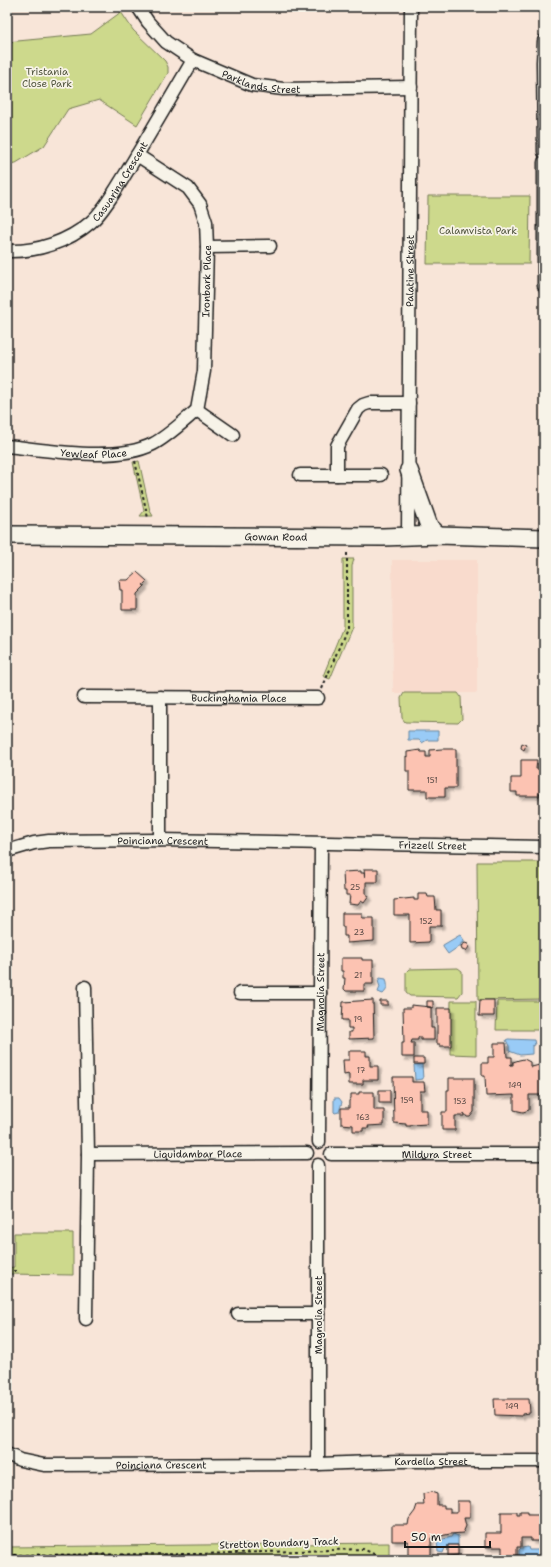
<svg xmlns="http://www.w3.org/2000/svg" width="551" height="1567" font-family="'Shantell Sans',sans-serif">
<style>
.built{fill:#f9dbcd}
.green{fill:#cdd98c;stroke:#747a54}
.water{fill:#99cbf6;stroke:#67859f}
.building{fill:#fcc3b2;stroke:#1c1c1c;filter:url(#shadow)}
.lines{fill:none;stroke-linecap:round;stroke-linejoin:round}
.minor-casing{stroke:#1c1c1c;stroke-width:15}
.secondary-casing{stroke:#1c1c1c;stroke-width:20}
.path{stroke:#1c1c1c;stroke-width:2;stroke-dasharray:3 3;stroke-linecap:butt}
.minor{stroke:#f7f3e8;stroke-width:12}
.secondary{stroke:#f7f3e8;stroke-width:17}
.labels{text-anchor:middle;dominant-baseline:central;stroke-width:3.5;stroke-linejoin:round;paint-order:stroke}
.number-label{font-size:8px;fill:#544642}
.park-label{font-size:10px;fill:#51553e;stroke:#f7f3e8}
.street-label{font-size:10px;fill:#1c1c1c;stroke:#f7f3e8}
</style>
<defs>
<filter id="shadow"><feDropShadow dx="3" dy="3" stdDeviation="1" flood-color="#0004"/></filter>
</defs>
<rect width="100%" height="100%" fill="#f8e5d8"/>
<filter id="ink" filterUnits="userSpaceOnUse"><feTurbulence type="fractalNoise" baseFrequency=".025" numOctaves="2"/><feDisplacementMap in="SourceGraphic" scale="8" xChannelSelector="R" yChannelSelector="G"/><feConvolveMatrix kernelMatrix="1 2 1 2 8 2 1 2 1" color-interpolation-filters="sRGB"/></filter>
<g filter="url(#ink)">
<path class="built" d="M392,560H477V693H393Z"/>
<path class="green" d="M121,12L133,30L165,61L168,67V73L137,125L99,100L68,109L44,146L16,163L7,164V42L91,34Z
M428,196H530L529,264H427Z
M139,461L150,511L153,516H140L144,511L133,462Z
M343,559H354L352,566V627L330,679L323,676L343,627Z
M404,693H458L461,697L462,719L458,723L405,722L402,718L401,698Z
M477,862H544V999L478,1000Z
M458,968L462,971V992L458,997L410,996L406,993V972L409,969Z
M451,1001H476V1055L450,1054Z
M497,1001H544V1030H496Z
M14,1233H73V1275L7,1274V1268L14,1267Z
M389,1543V1560H7V1547Z"/>
<path class="water" d="M408,731H438V740H427L422,743L419,740H408Z
M460,935L464,940V943H461V945L448,954L443,947V945Z
M380,978L386,979C388,986 388,989 383,994L378,992L380,987L378,981Z
M508,1039L534,1040L535,1045L532,1046V1054L520,1055L509,1051V1046L506,1040Z
M422,1064L423,1079L415,1080L414,1065Z
M334,1098H339L342,1102L339,1112L335,1113L334,1112Z
M453,1534L458,1536V1545H448V1548H445L443,1553L438,1552L437,1541L451,1537Z
M528,1547L529,1550H543L542,1558L536,1559L519,1558V1550L521,1548Z"/>
<path class="building" d="M137,572L147,581L143,585L145,586L137,594V610H122V590H120L119,580H128Z
M522,743L526,745L524,750L521,748Z
M442,749H456V788H445V797H427V790H409V771H406V756L407,757V752L420,750L421,752H426V757H430V750Z
M521,760H537L536,769H540L538,768V763H544V793H539V796H517V792H511V778H521Z
M364,869H378V882H366V894L369,896L364,903L361,901L358,905L349,904L350,895H346V891H344L343,872L361,871V873H364L365,877Z
M418,894H427L428,897H435L436,910H441V926H429V942L410,943V915H394V900L414,898V900H418Z
M342,913H362V918H374V941L347,943V936H344V927H342Z
M465,943L468,944L469,947L466,951L462,950L461,946Z
M341,958H362V960H373V984H364V991H346L344,989L345,978H343V971H341Z
M373,1000L374,1038L349,1039V1032H352V1028H348V1020H342L343,1002Z
M480,1000H494V1016H479Z
M380,1001H388V1005H380Z
M427,1001H433V1008L427,1007Z
M411,1005L431,1007V1028H434V1040H421V1037H418V1040H412L411,1043H414V1057H402V1043H404L403,1008H411Z
M437,1008H451V1046H440V1044H437Z
M540,1040H544V1059H540Z
M494,1043H506L507,1057H512V1064L510,1065H513V1062L519,1060L524,1059L530,1062V1066L532,1067L539,1065L544,1066V1095H529V1110L523,1112L514,1110V1095L486,1096L485,1076H482V1063H488V1057H494Z
M349,1051H366V1056H370V1066H378V1080H363V1084H349V1074L344,1075L343,1060H349Z
M414,1058H424V1064H414Z
M393,1077H412V1082H424L425,1091H420V1110H427V1124L411,1125V1126H406V1124L394,1123Z
M449,1078H474V1112L470,1117H467L464,1113V1116H455V1130H442V1112H447V1090H449Z
M379,1090H390V1103H379Z
M359,1092H374V1110H384V1125L368,1126L369,1128H363V1131H353V1125L341,1124V1108H349V1101L351,1098V1094H359Z
M494,1399H529L530,1413L522,1414V1416L495,1415Z
M431,1492L437,1494V1505H444V1508H450V1512H457V1501H470V1518H464L466,1526L463,1533L450,1534L431,1538V1556L420,1558H413L408,1556V1541H392V1525H408L409,1519L415,1511L417,1505H424L423,1494Z
M501,1512H517V1515H520V1512H527V1515H544V1541H531V1538H521V1547H517V1560H502V1547H485V1533H501Z
M448,1545H458V1555L448,1556Z"/>
<g class="lines">
<g class="minor-casing">
<g id="minor">
<path id="s1" d="M138,7L148,22L166,42L193,60L252,85L283,89L411,87"/>
<path d="M544,41L543,62L544,152"/>
<path d="M544,162V286"/>
<path d="M207,247L270,246"/>
<path id="s2" d="M7,251C37,252 68,242 91,222C103,212 115,191 123,178C147,139 170,99 193,60"/>
<path d="M197,410L233,435"/>
<path id="s3" d="M7,446C48,450 116,463 153,444C167,437 185,420 197,410L204,371L207,247L206,222L200,204L188,188L137,155"/>
<path d="M300,475H381"/>
<path d="M337,475V446L358,409L363,405L369,403H409"/>
<path id="s4" d="M408,536L411,7"/>
<path id="s5" d="M84,697L318,698"/>
<path d="M160,840V697"/>
<path id="s6" d="M7,851L34,843L49,841L160,840L544,847"/>
<path d="M85,987L88,1154L86,1319"/>
<path d="M240,993H320"/>
<path id="s7" d="M319,1142L321,843"/>
<path id="s8" d="M88,1154L307,1153"/>
<path id="s9" d="M331,1154H544"/>
<path d="M318,1165V1464"/>
<path d="M238,1314H318"/>
<path id="s10" d="M7,1454L20,1460L44,1465L318,1464L401,1461H544"/>
</g>
</g>
<g class="secondary-casing">
<g id="secondary">
<path d="M409,470L429,526L438,535"/>
<path id="s11" d="M7,535L383,537L438,535L544,538"/>
</g>
</g>
<path class="path" d="M135,461L148,518
M322,689L347,628V553
M7,1271H16
M7,1555L200,1554L363,1549L376,1555L378,1560"/>
<use href="#minor" class="minor"/>
<use href="#secondary" class="secondary"/>
</g>
</g>
<g class="labels">
<g class="number-label">
<text x="432" y="780">151</text>
<text x="355" y="887">25</text>
<text x="426" y="921">152</text>
<text x="359" y="932">23</text>
<text x="358" y="975">21</text>
<text x="358" y="1019">19</text>
<text x="361" y="1070">17</text>
<text x="515" y="1085">149</text>
<text x="407" y="1100">159</text>
<text x="460" y="1101">153</text>
<text x="363" y="1117">163</text>
<text x="512" y="1406">149</text>
</g>
<g class="park-label">
<text x="47" y="71">Tristania<tspan x="47" dy="12">Close Park</tspan></text>
<text x="478" y="230">Calamvista Park</text>
</g>
<g class="street-label">
<text stroke="none"><textPath href="#s1" startOffset="150">Parklands Street</textPath></text>
<text stroke="none"><textPath href="#s2" startOffset="141">Casuarina Crescent</textPath></text>
<text stroke="none"><textPath href="#s4" startOffset="265">Palatine Street</textPath></text>
<text stroke="none"><textPath href="#s3" startOffset="333">Ironbark Place</textPath></text>
<text stroke="none"><textPath href="#s3" startOffset="87">Yewleaf Place</textPath></text>
<text stroke="none"><textPath href="#s11" startOffset="269">Gowan Road</textPath></text>
<text stroke="none"><textPath href="#s5" startOffset="155">Buckinghamia Place</textPath></text>
<text stroke="none"><textPath href="#s6" startOffset="157">Poinciana Crescent</textPath></text>
<text stroke="none"><textPath href="#s6" startOffset="427">Frizzell Street</textPath></text>
<text stroke="none"><textPath href="#s7" startOffset="150">Magnolia Street</textPath></text>
<text stroke="none"><textPath href="#s8" startOffset="110">Liquidambar Place</textPath></text>
<text stroke="none"><textPath href="#s9" startOffset="106">Mildura Street</textPath></text>
<text transform="translate(318 1315) rotate(-90)">Magnolia Street</text>
<text stroke="none"><textPath href="#s10" startOffset="426">Kardella Street</textPath></text>
<text stroke="none"><textPath href="#s10" startOffset="156">Poinciana Crescent</textPath></text>
<text transform="translate(279 1543) rotate(-2)">Stretton Boundary Track</text>
</g>
</g>
<rect width="551" height="1567" fill="none" stroke="#f7f3e8" stroke-width="24"/>
<rect x="12" y="12" width="527" height="1543" fill="none" stroke="#1c1c1c" stroke-width="1.5" filter="url(#ink)"/>
<path d="M405 1541v6h85v-6" fill="none" stroke="#1c1c1c" stroke-width="2"/>
<text x="411" y="1541" font-size="12" fill="#1c1c1c" stroke="#f7f3e8" stroke-width="3" paint-order="stroke">50 m</text>
</svg>
